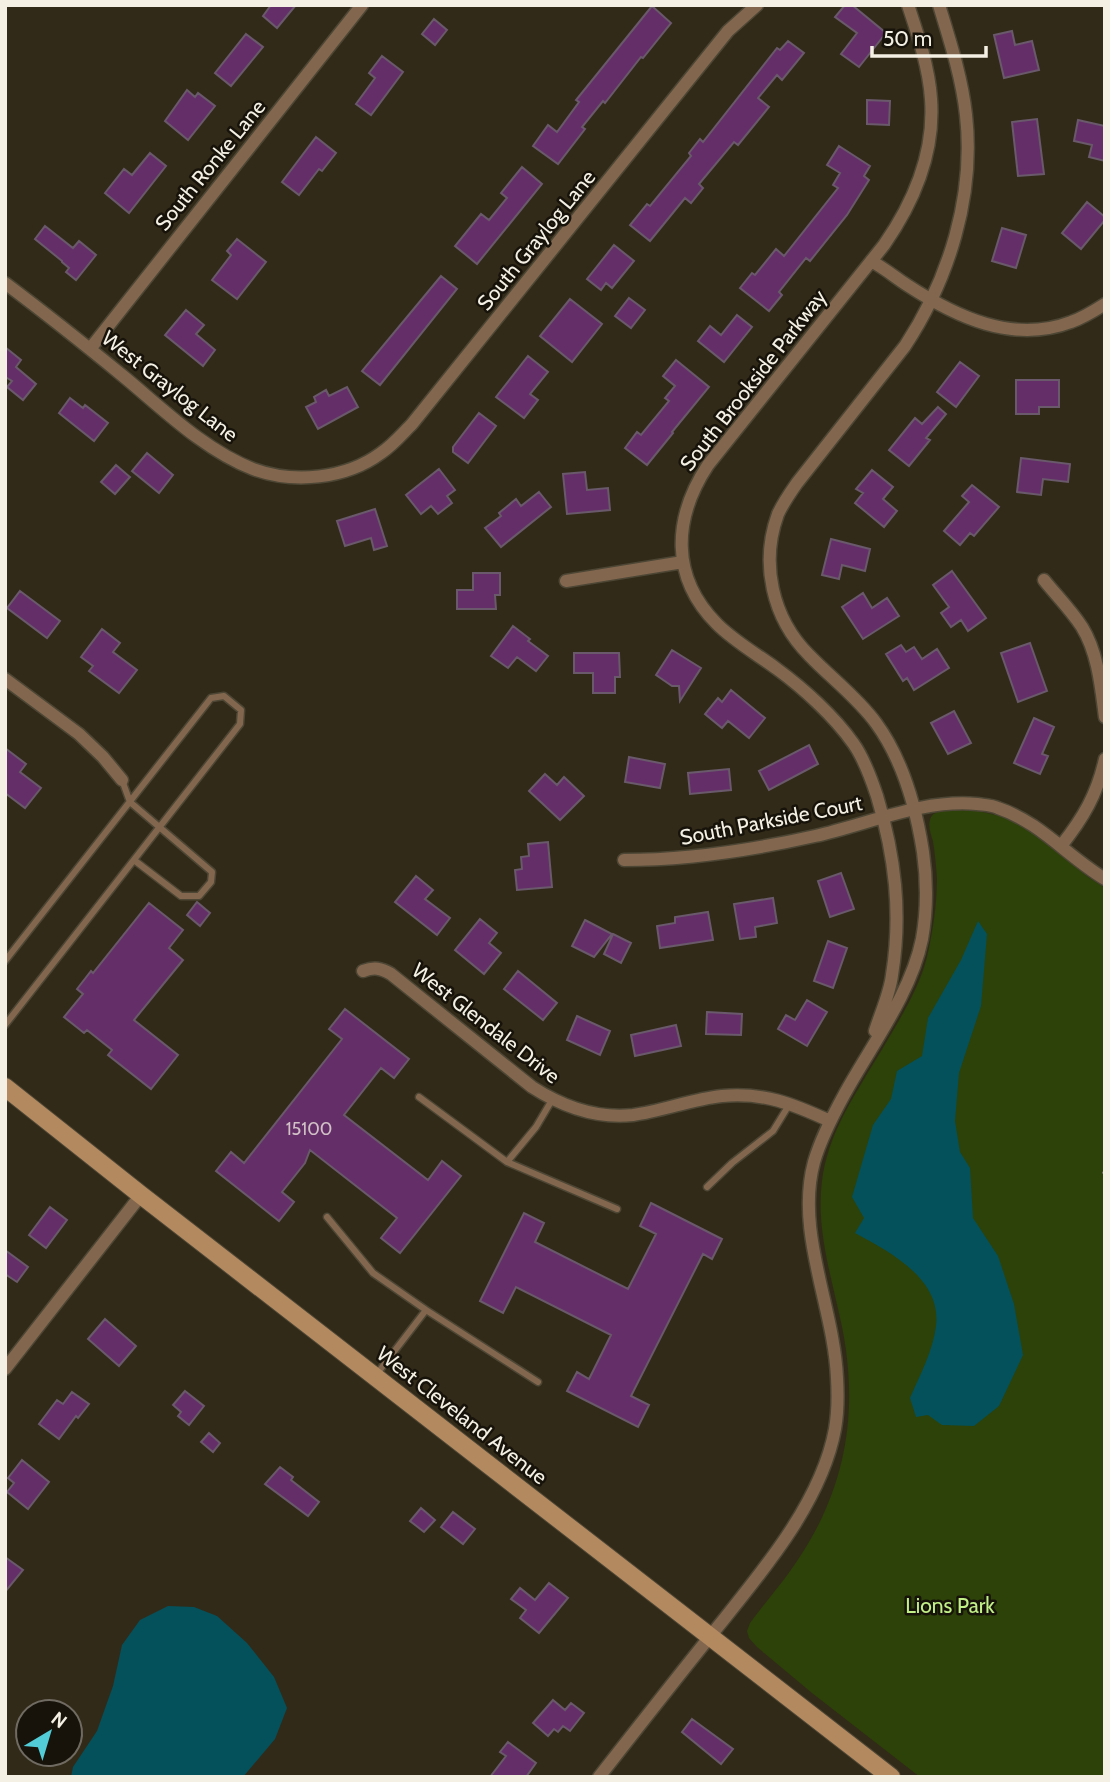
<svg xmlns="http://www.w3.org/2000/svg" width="1110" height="1782" font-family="Cabin,sans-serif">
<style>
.green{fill:#2c4208}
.water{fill:#04515b}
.building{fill:#642f69;stroke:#69596a;stroke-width:2}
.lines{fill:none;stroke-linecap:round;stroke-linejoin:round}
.service-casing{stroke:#4d4635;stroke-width:9}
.minor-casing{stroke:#4d4635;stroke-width:15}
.secondary-casing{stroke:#4d4635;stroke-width:20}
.path{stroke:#797263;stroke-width:2.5;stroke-dasharray:2 5;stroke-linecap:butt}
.service{stroke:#82674e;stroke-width:6}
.minor{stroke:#82674e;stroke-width:12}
.secondary{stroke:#b38960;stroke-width:18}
.labels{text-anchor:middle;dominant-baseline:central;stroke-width:5;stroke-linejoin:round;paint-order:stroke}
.number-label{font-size:18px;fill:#d1c0c5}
.street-label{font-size:21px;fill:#f5f0e4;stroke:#17130b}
.park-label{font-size:21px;fill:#c1f087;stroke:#17130b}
</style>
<rect width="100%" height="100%" fill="#322a18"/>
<path class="green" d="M946,810H973L1009,818L1025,827L1088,877L1105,888V1777H920L812,1693L757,1647L749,1638L747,1631L750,1623C767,1600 786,1579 801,1555C848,1483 859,1405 841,1322C831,1275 816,1229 822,1181C828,1138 846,1110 867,1074C877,1058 887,1041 897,1024C909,1003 921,981 927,957C933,931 937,904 937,878C936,866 935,853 933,841C931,835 928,827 930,820C932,812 939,812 946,810Z"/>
<path class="water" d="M978,921L987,934L981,1006L959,1073L955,1121L960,1152L970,1168L973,1218L998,1256L1014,1304L1023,1355L999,1406L974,1426L942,1425L928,1415L916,1417L910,1398C920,1375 933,1351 936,1326C942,1279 890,1252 855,1233L864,1218L852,1197L873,1125L891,1099L897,1071L922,1056L928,1018L961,960Z
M168,1606L194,1607L217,1616L247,1643L274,1677L287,1708L275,1739L243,1777H71L73,1767L97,1731L113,1686L122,1645L140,1620Z"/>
<path class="building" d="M271,5H296L277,28L263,16Z
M845,5H852L886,33L859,67L841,54L857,33L835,17Z
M652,6L671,23L643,58L641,57L605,103L603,101L582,127L585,129L558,164L533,146L548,125L557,132L579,102L576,100Z
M434,19L447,30L435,45L422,34Z
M1012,31L1015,45L1032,41L1039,70L1004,78L994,35Z
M246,34L263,47L231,86L215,73Z
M788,41L804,53L782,80L777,75L758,98L769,107L738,145L734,142L699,184L703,188L691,203L685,198L650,241L630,225L647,204L650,206L691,156L689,153L700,139L703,142L777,48L780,50Z
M382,56L403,72L371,115L356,104L375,78L369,73Z
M187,90L195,97L198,93L215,106L188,140L165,121Z
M867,100L890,101L889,125L867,124Z
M1037,119L1044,174L1018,176L1012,122Z
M1078,120L1105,126V161L1089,157L1092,145L1074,141Z
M316,137L336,153L322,171L319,169L299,195L282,182Z
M839,146L870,166L864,176L869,180L847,215L810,261L806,258L779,292L782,295L769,311L740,288L752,273L755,275L776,249L784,256L838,188L833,185L840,173L827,165Z
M150,153L166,166L129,213L105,193L124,169L132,175Z
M522,167L542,184L477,264L455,246L481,214L489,220L507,198L501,193Z
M1087,202L1105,217V220L1081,249L1062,233Z
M45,226L73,248L79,241L96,255L76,280L66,272L69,268L62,262V261L35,239Z
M1002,228L1026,235L1016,268L992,261Z
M237,239L266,262L237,299L212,280L231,255L227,251Z
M614,245L634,261L612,288L606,283L601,290L587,279Z
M441,276L457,289L380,385L362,371Z
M629,298L645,310L631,328L615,316Z
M570,299L602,324L572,362L540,336Z
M186,310L204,325L196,334L215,350L203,366L165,335Z
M737,315L752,327L724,362L698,341L710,326L721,335Z
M5,347L21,360L16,367L36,384L23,400L7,387L12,381L7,378L5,380Z
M528,356L548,372L530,394L538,400L524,418L496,397Z
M676,360L709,387L672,432L673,433L647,465L625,448L637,432L641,435L669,401L665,398L675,386L663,376Z
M960,362L979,376L956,407L937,392Z
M1016,380H1059V407H1039V414H1016Z
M347,387L358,407L318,429L306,407L316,402L314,397L326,390L329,396Z
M70,398L83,408L85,405L108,423L94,441L59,413Z
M938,407L946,414L926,438L930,440L909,466L889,450L915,418L922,424Z
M479,413L496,426L468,463L453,452V447Z
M147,453L173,475L159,493L132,471Z
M1021,458L1070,464L1068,482L1043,479L1041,495L1017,492Z
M116,465L130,477L115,494L101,482Z
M439,469L455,490L447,496L452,503L438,514L431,506L421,514L406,495Z
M872,470L893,487L883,499L897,511L884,527L855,503L863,493L856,489Z
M585,472L587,490L608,488L610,510L567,514L563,474Z
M972,485L999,507L974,536L970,533L960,545L944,531L969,502L962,496Z
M539,492L551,507L501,547L485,528L501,516L499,513L516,499L521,506Z
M375,509L387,546L374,550L371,538L345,546L337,521Z
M831,539L870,549L865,571L842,565L839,579L822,575Z
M952,571L986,618L968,631L961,620L951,627L941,613L949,607L933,585Z
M473,573H500V595H495L496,609H457V590H473Z
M20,591L60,621L47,638L7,608Z
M863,593L872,608L887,598L899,616L863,639L842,607Z
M513,626L530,639L528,641L548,656L536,671L517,657L508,668L491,656Z
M102,629L120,643L113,652L137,670L119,693L89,671L93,666L81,657Z
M1030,643L1047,691L1018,702L1001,653Z
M901,645L906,652L914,647L922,659L937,649L949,668L914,690L907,678L903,681L886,654Z
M672,650L701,668L680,701L679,686H672L656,675Z
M574,653H619L620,677H615V693H593V673H574Z
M731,690L765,718L749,738L728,721L722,728L705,714L718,698L722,702Z
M954,711L971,743L948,754L931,723Z
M1034,718L1054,727L1042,754L1048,756L1040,774L1014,763Z
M809,745L818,764L769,790L759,771Z
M5,748L26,764L20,772L41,788L25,808L5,793Z
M629,757L665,764L660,788L625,782Z
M729,769L731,790L690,794L688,773Z
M545,774L557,785L564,777L584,796L560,820L529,791Z
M548,842L552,887L517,890L515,870L522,869L521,857L529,856L528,844Z
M841,873L854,909L830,917L818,881Z
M416,876L433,890L425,899L450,918L437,935L395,902Z
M773,898L777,923L755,927L756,937L740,939L734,904Z
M197,902L210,913L200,926L187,915Z
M149,903L183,930L169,948L183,960L134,1020L178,1055L151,1089L108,1055L112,1050L87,1030L84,1033L64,1017L83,994L77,989L91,971L93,973Z
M708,912L713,940L660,948L657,926L675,923V917Z
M480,919L497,933L489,943L501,953L484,974L455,950Z
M585,920L612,934L594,957L572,946Z
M613,934L631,943L621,963L604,954Z
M828,941L847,948L833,988L814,981Z
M518,971L557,1003L543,1020L504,989Z
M807,1000L827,1012L807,1046L778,1029L786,1015L795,1020Z
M345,1009L409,1059L394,1078L381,1068L344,1115L428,1180L442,1161L461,1176L400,1253L381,1238L397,1218L310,1150L305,1163L282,1192L294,1202L279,1221L216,1171L231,1152L244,1163L342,1039L329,1029Z
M707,1012L742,1014L741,1035L706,1034Z
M577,1016L610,1031L600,1055L567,1040Z
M676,1025L681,1046L635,1056L631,1035Z
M651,1203L722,1239L712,1259L703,1254L631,1396L649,1405L638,1427L567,1391L577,1372L589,1379L611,1335L516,1287L503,1313L480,1301L524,1213L544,1223L535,1242L628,1289L656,1234L640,1226Z
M50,1207L67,1220L46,1248L29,1235Z
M5,1250L28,1267L17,1282L5,1274Z
M105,1319L136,1346L119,1366L88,1339Z
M185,1391L204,1406L189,1425L178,1416L181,1412L173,1405Z
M72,1392L89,1404L78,1418L76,1416L59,1439L39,1424L57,1400L63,1404Z
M209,1433L220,1443L213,1452L201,1442Z
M22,1460L49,1482L28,1509L7,1492L14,1483L8,1478Z
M280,1467L293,1477L291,1480L319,1502L308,1516L265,1484Z
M421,1508L435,1520L424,1532L410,1521Z
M453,1512L475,1529L463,1544L441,1527Z
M5,1557L23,1570L5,1592Z
M549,1583L568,1598L539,1633L520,1618L526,1610L511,1599L520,1588L535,1600Z
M553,1700L565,1710L571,1703L584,1713L570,1731L563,1726L558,1732L554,1729L548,1736L533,1723Z
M692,1719L733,1749L721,1764L682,1732Z
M508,1742L536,1763L526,1777H490L506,1756L500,1752Z"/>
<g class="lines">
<g class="service-casing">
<path id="service" d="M122,780L130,802L212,872L211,882L199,896H181L134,860
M5,961L211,698L224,696L241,710L240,724L5,1025
M419,1097L507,1162
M552,1100L536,1127L507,1162L617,1209
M707,1187L732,1163L773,1131L789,1105
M327,1217L373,1273L426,1310L376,1375
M426,1310L538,1382"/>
</g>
<g class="minor-casing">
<path id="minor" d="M871,261C884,268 895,277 907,285C956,317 1013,344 1071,322C1083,318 1094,311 1105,304
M5,283C45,313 84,344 123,376C163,409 204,450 253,469C294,484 346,479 381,453C393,445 402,434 412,424L728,31L757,5
M90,349L362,5
M1044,580C1056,595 1071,610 1082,627C1098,653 1101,687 1105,717
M566,581L683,562
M5,679L79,734L103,757L122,780
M1061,846C1083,818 1097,795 1105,759
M624,860C688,860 753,850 815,836C869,824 922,799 977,804C984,805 992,805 998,808C1040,822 1068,857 1105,879
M363,971C374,967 381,968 391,974L532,1087C563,1107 596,1119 633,1115C663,1111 692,1099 722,1096C764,1092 793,1104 830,1121
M875,1031C881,1012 890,993 892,975C902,913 895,856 877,796C871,778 864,758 853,743C834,716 803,688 777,669C757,654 735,642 717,624C670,577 673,518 708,465L884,245C914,202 935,153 931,99C929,68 918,35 908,5
M5,1369L141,1195
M599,1777C635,1731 671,1685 708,1639C755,1580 821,1506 835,1429C838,1412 838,1395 837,1378C834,1307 795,1232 814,1162C821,1138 832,1117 844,1095C870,1047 911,994 922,939C927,911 927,880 923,852C916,807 903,760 876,723C857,697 831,678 809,655C772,618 760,563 778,514C783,503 790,493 797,483L905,346C949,279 975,196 966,115C962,78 950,41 939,5"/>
</g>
<g class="secondary-casing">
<path id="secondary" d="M5,1087L141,1195L891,1777"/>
</g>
<path class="path" d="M1105,1165L1103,1170L1105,1186"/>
<use href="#service" class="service"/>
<use href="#minor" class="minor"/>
<use href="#secondary" class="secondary"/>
</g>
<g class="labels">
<g class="number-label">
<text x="309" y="1129">15100</text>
</g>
<g class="street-label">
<text transform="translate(210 165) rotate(-51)">South Ronke Lane</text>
<text transform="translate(536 240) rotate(-51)">South Graylog Lane</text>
<text transform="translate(753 380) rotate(-52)">South Brookside Parkway</text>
<text transform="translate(170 386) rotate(38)">West Graylog Lane</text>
<text transform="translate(771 820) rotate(-11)">South Parkside Court</text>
<text transform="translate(486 1023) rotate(38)">West Glendale Drive</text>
<text transform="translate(462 1415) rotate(38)">West Cleveland Avenue</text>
</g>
<g class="park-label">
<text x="950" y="1605">Lions Park</text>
</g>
</g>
<rect width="1110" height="1782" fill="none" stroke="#f5f0e4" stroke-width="14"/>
<g transform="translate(49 1733) rotate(38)"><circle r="33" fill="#17130b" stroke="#706b62" stroke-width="2"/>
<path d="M0-5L12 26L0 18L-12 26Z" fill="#52ccd6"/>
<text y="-10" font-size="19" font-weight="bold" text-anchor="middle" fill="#f5f0e4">N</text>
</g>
<path d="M872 46v10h114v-10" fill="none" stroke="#f5f0e4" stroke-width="3.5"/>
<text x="883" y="46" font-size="21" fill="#f5f0e4" stroke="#17130b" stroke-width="5" paint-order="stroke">50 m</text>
</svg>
